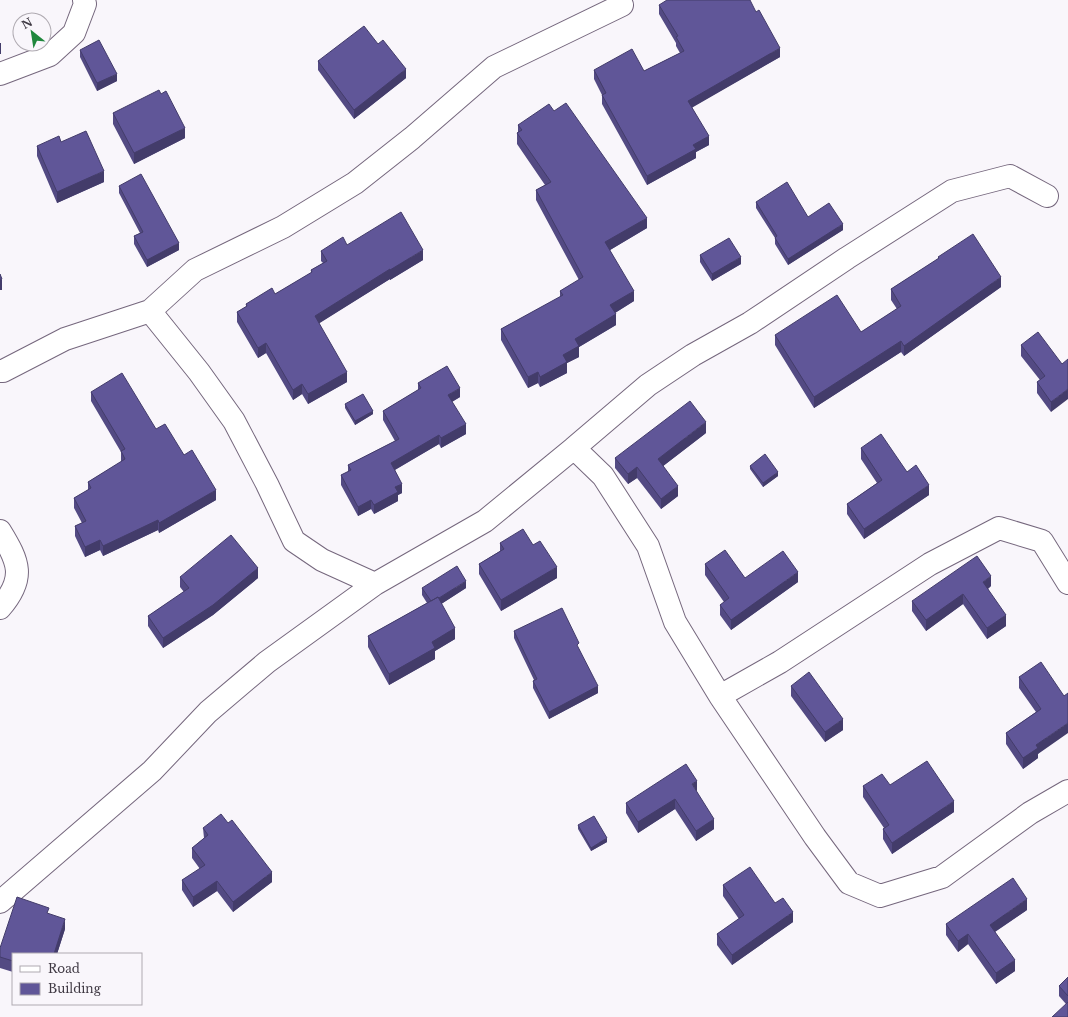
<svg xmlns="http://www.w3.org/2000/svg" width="1068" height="1017" font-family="'Libre Baskerville',serif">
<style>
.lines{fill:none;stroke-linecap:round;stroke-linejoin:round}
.street-casing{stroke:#75677d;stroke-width:24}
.street{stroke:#fff;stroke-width:22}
.wall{fill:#534a83}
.shaded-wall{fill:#433c6a}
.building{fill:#605698;stroke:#433c6a}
</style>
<rect width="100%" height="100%" fill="#f9f6fb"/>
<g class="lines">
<g class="street-casing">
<path id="street" d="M0,74L50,55L74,33L85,4L84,0
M150,311L199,372L234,421L267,484L294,541L322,560L375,584
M0,371H3L65,339L150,311L195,270L283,227L355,183L412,138L494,67L622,5
M574,448L648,385L693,355L750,323L847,258L952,191L1010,176L1047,196
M0,531C19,562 26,578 0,608
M720,696L780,662L930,564L999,528L1042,541L1068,583
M0,902L152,771L208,712L267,662L375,584L485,521L574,448L603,476L648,546L675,622L720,696L815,837L849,883L880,896L942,877L1030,813L1068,791"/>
</g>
<use href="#street" class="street"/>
</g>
<path class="wall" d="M659,5L780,57L692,107L709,145L696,152V158L647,185L602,104V95L594,79V70L644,71L680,53L676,46V43L659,14Z
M378,44L406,78L354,119L318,70V61Z
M80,50L117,81L97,91L80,57Z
M161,94L185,138L134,164L113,124V113Z
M554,111L647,228L610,250L634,301L615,313L616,325L579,347V357L567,363V373L540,387L538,383L528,388L501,340V329L560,297V291L579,280L536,200V190L545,185L517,144V133L518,132V125Z
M61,142L104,182L57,203L37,156V146Z
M119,186L179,250L147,267L134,244V236L140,233L119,193Z
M756,202L808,217L843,230L788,265L775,244V238L756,208Z
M347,245L423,260L390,280V279L319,323L347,382L308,404L302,394L293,400L266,353L258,358L237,322V312L246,307V304L275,294L311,273V270L323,263L321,261V251Z
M700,255L741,264L712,281L700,262Z
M938,257L1001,287L904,356L901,352L814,408L775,345V335L861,332L897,309L891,300V289L938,259Z
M1021,345L1062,364L1051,412L1037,393V382L1040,380L1021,356Z
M418,383L460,397L452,402L466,434L441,448L439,444L395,470L402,493L398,495V501L374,514L371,509L358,516L341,485V475L348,472V465L395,441L383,420V411L418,390Z
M91,392L156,429L184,455L216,500L159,533L158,530L103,556L100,550L85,557L75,536V526L82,523L74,508V498L88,490V482L121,462V452L91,401Z
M345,404L373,414L355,425L345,408Z
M706,433L663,466L678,496L661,509L637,478L628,484L615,468V458Z
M861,448L929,495L864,539L847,514V504L877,483L861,459Z
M750,466L778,476L763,487L750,469Z
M500,543L533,545L557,578L501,611L479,574V564L500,551Z
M705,564L745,578L798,582L731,630L720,615V605L724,602L705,575Z
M180,577L258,578L213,615L163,648L148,626V616L184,592L180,587Z
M991,586L988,589L1006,626L987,639L963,604L926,631L912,611V601Z
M422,588H466L441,604L455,639L435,651V659L389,685L368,647V636L427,603L422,595Z
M514,631L579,649L598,693L549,719L533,688V681L534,680L514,638Z
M1019,677L1064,696L1038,754V758L1023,769L1006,744V733L1036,712L1019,688Z
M791,686L843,730L825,742L791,696Z
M890,785L954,812L892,854L883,839V829L884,828L863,797V786Z
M697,792L714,829L696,841L675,809L638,833L626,813V803Z
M578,825L607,842L591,851L578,829Z
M203,828L272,882L233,912L217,891L193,907L182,890V880L200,869L192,858V848L204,838Z
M723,885L775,903L793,922L732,965L717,945V934L739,919L723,896Z
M1027,910L995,932L1015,971L996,984L968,944L958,952L946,935V924Z
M65,929L57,954H13V972L0,968V948Z
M1068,977V1017L1066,1004L1059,996V986Z"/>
<path class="shaded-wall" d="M0,43H1V54H0Z
M780,48V57L688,110V101Z
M406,69V78L354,119V110Z
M117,74V81L97,91V83Z
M185,128V138L134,164V153Z
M709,136V145L696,152V158L647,185V176L693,145Z
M104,171V182L57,203V192Z
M647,218V228L605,253V242Z
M843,224V230L788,265V259Z
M179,243V250L147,267V260Z
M423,250V260L390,280V270Z
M741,257V264L712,281V274Z
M390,269V279L315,326V316Z
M1001,277V287L904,356V346Z
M2,279V290H0V280Z
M634,291V301L610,316V305Z
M616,314V325L579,347V357L567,363V373L540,387V377L563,355L575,339Z
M901,341V352L814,408V397Z
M266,343V353L258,358V348Z
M347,372V382L308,404V394Z
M538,372V383L528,388V377Z
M302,384V394L293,400V390Z
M460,388V397L448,404V395Z
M1068,389V399L1051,412V402Z
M373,411V414L355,425V421Z
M706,422V433L658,470V459Z
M466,424V434L441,448V438Z
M439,435V444L391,472V463Z
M637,467V478L628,484V474Z
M778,472V476L763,487V483Z
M402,484V493L398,495V501L374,514V505L395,487Z
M929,485V495L864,539V529Z
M678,486V496L661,509V499Z
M216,490V500L159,533V523Z
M371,500V509L358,516V507Z
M158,520V530L103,556V546Z
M100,540V550L85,557V547Z
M557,567V578L501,611V600Z
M258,568V578L213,615L163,648V638Z
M798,572V582L731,630V620Z
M991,576V586L983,592V582Z
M466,581V588L432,610V603Z
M963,594V604L926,631V620Z
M1006,615V626L987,639V628Z
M455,628V639L435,651V659L389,685V674L432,642Z
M598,686V693L549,719V712Z
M843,719V730L825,742V732Z
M1068,723V733L1038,754V758L1023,769V758L1036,745Z
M697,781V792L692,784Z
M675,799V809L638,833V822Z
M954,801V812L892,854V843Z
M714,819V829L696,841V831Z
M607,838V842L591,851V848Z
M272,872V882L233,912V902Z
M217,881V891L193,907V897Z
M1027,899V910L990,935V925Z
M793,912V922L732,965V955Z
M65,919V929L57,954H54Z
M968,934V944L958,952V941Z
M1015,960V971L996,984V973Z"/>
<path class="building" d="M667,0H750L756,12L759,10L780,48L688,101L709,136L693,145L696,149L647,176L602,95L606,93L594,70L632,49L644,71L684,51L676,37L678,36L659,5Z
M364,26L378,44L383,40L406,69L354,110L318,61Z
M99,40L117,74L97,83L80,50Z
M159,90L161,94L166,91L185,128L134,153L113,113Z
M566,103L647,218L605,242L634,291L610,305L616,314L575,339L579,346L563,355L567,362L540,377L538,372L528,377L501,329L563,295L560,291L583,277L536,190L551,182L517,133L522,130L518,125L549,104L554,111Z
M86,131L104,171L57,192L37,146L59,136L61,142Z
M141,174L179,243L147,260L134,236L143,232L119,186Z
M787,182L808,217L829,203L843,224L788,259L775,238L777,236L756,202Z
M401,212L423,250L390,270V269L315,316L347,372L308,394L302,384L293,390L266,343L258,348L237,312L247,306L246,304L272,288L275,294L312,272L311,270L327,261L321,251L343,237L347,245Z
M973,234L1001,277L904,346L901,341L814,397L775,335L837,295L861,332L901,306L891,289L939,258L938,257Z
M729,238L741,257L712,274L700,255Z
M0,274L2,279L0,280Z
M1038,332L1062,364L1068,359V389L1051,402L1037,382L1045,376L1021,345Z
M447,366L460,388L448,395L466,424L441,438L439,435L391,463L402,484L395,487L398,492L374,505L371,500L358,507L341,475L351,470L348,465L399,439L383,411L421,388L418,383Z
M122,373L156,429L165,424L184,455L192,450L216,490L159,523L158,520L103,546L100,540L85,547L75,526L86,521L74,498L91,488L88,482L125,459L121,451L125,449L91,392Z
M363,394L373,411L355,421L345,404Z
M690,401L706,422L658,459L678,486L661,499L637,467L628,474L615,458Z
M881,434L907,472L916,465L929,485L864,529L847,504L882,480L861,448Z
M765,454L778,472L763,483L750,466Z
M523,529L533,545L540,541L557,567L501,600L479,564L504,549L500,543Z
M231,535L258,568L213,605L163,638L148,616L189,588L180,577Z
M725,550L745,578L783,551L798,572L731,620L720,605L729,598L705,564Z
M977,556L991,576L983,582L1006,615L987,628L963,594L926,620L912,601Z
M457,566L466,581L439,598L438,597L431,601L422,588Z
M438,597L455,628L432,642L435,648L389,674L368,636Z
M562,608L579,643L577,645L598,686L549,712L533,681L537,679L514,631Z
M1041,662L1064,696L1068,693V723L1036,745L1038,748L1023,758L1006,733L1041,709L1019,677Z
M809,672L843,719L825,732L791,686Z
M927,761L954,801L892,843L883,829L889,825L863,786L882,774L890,785Z
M686,764L697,781L692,784L714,819L696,831L675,799L638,822L626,803Z
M221,814L228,823L232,820L272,872L233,902L217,881L193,897L182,880L205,865L192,848L208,835L203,828Z
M594,816L607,838L591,848L578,825Z
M750,867L775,903L783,898L793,912L732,955L717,934L744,915L723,885Z
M1013,878L1027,899L990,925L1015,960L996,973L968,934L958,941L946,924Z
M17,897L49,908L47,913L65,919L54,954H13V961L0,957V948Z
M1068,977V996L1059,986Z
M1068,1002V1017H1052Z"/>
<rect x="12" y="953" width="130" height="52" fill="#f9f6fb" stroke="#afaab1"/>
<rect x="20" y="966" width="20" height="6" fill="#ffffff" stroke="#afaab1"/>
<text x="48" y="973" font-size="12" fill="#3f3943">Road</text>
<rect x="20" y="983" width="20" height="12" fill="#605698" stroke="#afaab1"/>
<text x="48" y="993" font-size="12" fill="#3f3943">Building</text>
<g transform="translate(32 32) rotate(330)"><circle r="19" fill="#f9f6fb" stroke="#afaab1"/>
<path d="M0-3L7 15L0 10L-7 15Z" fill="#1f873c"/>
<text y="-6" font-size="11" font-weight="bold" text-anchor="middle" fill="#3f3943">N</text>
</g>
</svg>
